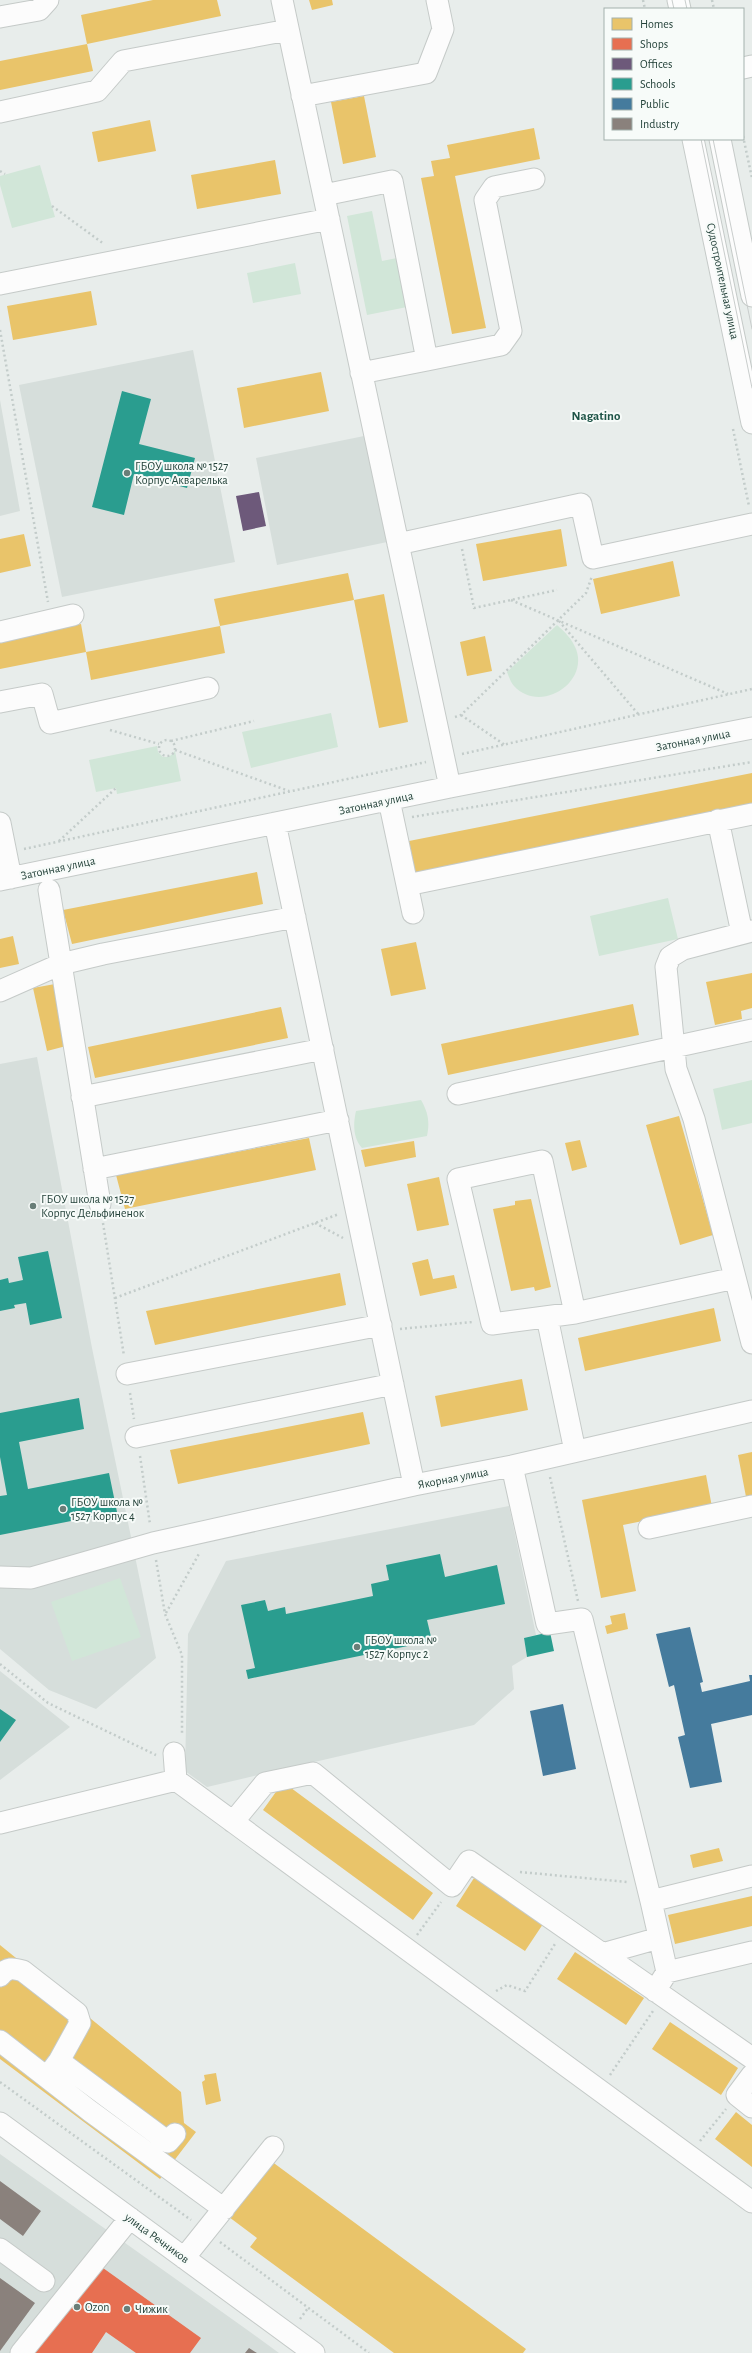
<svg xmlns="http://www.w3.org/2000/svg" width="752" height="2353" font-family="'Alegreya Sans',sans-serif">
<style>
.built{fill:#d6dedb}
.green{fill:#d1e6d8}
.homes{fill:#e9c46a}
.shops{fill:#e76f51}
.offices{fill:#6d597a}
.schools{fill:#2a9d8f}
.public{fill:#457b9d}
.industry{fill:#8a817c}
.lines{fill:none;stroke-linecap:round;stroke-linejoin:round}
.minor-casing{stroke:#c5cac8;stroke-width:23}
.path{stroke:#c3ccca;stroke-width:2.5;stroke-dasharray:2 3;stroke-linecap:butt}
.minor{stroke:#fcfcfc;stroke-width:21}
.tram{stroke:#c9cdcc;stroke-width:1}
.poi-dot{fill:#697e78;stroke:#f7fbf9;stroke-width:1.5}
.labels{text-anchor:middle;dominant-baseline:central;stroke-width:4;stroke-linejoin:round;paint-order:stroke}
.street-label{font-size:12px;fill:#24423a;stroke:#f7fbf9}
.poi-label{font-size:12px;fill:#24423a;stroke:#f7fbf9;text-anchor:start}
.neighbourhood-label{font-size:13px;font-weight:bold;fill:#1f5548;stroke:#f7fbf9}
</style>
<rect width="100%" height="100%" fill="#e8edeb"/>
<path class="built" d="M193,350L235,562L62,597L19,385Z
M0,400L20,511L0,516Z
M369,435L392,541L277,565L256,458Z
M37,1057L92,1348L156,1658L96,1709L49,1690L0,1649V1064Z
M509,1506L536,1635L524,1638L527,1657L512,1666L514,1689L474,1725L207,1787L185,1771L188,1634L226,1561Z
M0,1671L70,1727L0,1780Z
M0,2154L246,2329L279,2353H0Z"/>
<path class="green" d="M40,165L55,217L12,228L0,185V176Z
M372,211L382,261L397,258L407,307L367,315L347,216Z
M295,263L301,294L253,303L247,273Z
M557,625C565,632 572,639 576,649C589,683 540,714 514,686C511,683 509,677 507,672Z
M331,713L338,747L251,768L242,732Z
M157,746L158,752L163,757H169L175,751L181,781L117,794L116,788L96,792L89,760Z
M668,898L678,939L599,956L590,916Z
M752,1080V1123L722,1130L713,1089Z
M421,1100C428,1112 430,1122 427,1136L362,1148C353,1138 353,1124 356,1111Z
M120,1578L141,1637L72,1661L51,1602Z"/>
<path class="homes" d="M153,0H217L221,16L87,44L93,71L0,90V61L87,44L81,15Z
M309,0H332L333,5L312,10Z
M364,96L376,157L343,164L331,102Z
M150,120L156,151L98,162L92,132Z
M534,128L540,159L455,176L486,328L452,334L421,178L434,176L431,161L450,158L447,145Z
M275,160L281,194L197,209L191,175Z
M91,291L97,325L13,340L7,306Z
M321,372L329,411L244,428L237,388Z
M561,529L567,566L483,581L476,544Z
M24,534L31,566L0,573V539Z
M673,561L680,596L601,614L593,579Z
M348,573L354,600L220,626L214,599Z
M384,594L408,722L379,728L354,600Z
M81,624L86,652L220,626L225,653L91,680L86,652L0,669V640Z
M485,636L492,671L467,676L460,642Z
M752,773V810L416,876L409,841Z
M257,872L263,904L72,944L63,910Z
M13,936L19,964L0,968V939Z
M416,942L426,989L391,996L381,949Z
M752,973V1008L741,1011L742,1019L715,1025L706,982Z
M55,984L70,1045L47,1051L33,988Z
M633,1004L639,1035L448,1075L441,1044Z
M281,1007L288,1038L95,1078L88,1047Z
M679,1116L713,1235L680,1245L646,1125Z
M309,1138L316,1170L125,1209L116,1175Z
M580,1140L587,1167L572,1171L565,1143Z
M414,1141L416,1157L365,1167L361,1150Z
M439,1177L449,1225L417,1231L407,1184Z
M531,1199L551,1287L535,1291L534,1287L511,1291L493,1209L515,1205V1201Z
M428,1259L433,1279L454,1275L457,1288L420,1296L412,1263Z
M340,1273L346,1305L155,1345L146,1311Z
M714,1308L721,1341L585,1371L578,1338Z
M522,1379L528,1410L441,1427L435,1396Z
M363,1412L370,1444L178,1484L170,1450Z
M752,1452V1501L747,1502L738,1455Z
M706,1475L712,1507L623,1525L636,1591L601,1598L582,1500Z
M625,1613L628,1629L607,1634L605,1626L612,1624L610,1616Z
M283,1782L433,1893L413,1920L263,1810Z
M719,1848L723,1861L693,1868L690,1855Z
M474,1878L543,1924L525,1951L456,1906Z
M752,1896V1926L675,1944L668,1915Z
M0,1945L181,2092L184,2123L196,2132L160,2179L0,2059Z
M575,1952L644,1998L626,2025L557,1979Z
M670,2022L738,2068L721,2095L652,2049Z
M216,2073L221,2101L206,2105L202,2082L205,2080L204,2075Z
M736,2112L752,2125V2167L715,2139Z
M271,2161L526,2349L523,2353H394L250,2247L257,2238L229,2217Z"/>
<path class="shops" d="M96,2263L201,2338L190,2353H136L106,2332L92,2353H32Z"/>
<path class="offices" d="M259,492L266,526L243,531L236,496Z"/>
<path class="schools" d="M122,391L151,399L139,444L195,458L187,488L134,474L124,515L92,507Z
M48,1251L62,1318L30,1325L26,1303L14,1305L15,1308L0,1311V1280L8,1278L9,1283L23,1280L18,1257Z
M79,1398L84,1429L19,1442L28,1489L109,1473L117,1512L0,1535V1496L7,1495L0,1457V1413Z
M440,1554L445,1577L497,1565L505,1604L427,1620L432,1641L248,1679L246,1670L255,1668L241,1605L265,1600L268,1611L285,1607L286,1614L373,1596L371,1584L389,1580L386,1565Z
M550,1632L554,1651L527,1657L524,1638Z
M0,1709L16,1720L0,1742Z"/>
<path class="public" d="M690,1627L703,1682L700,1683L702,1692L750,1681L749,1675H752V1715L711,1724L722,1782L690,1788L678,1737L685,1735L674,1685L669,1687L656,1634Z
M563,1704L576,1769L543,1776L530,1711Z"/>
<path class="industry" d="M0,2181L41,2211L23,2236L0,2219Z
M0,2278L35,2303L0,2351Z
M249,2348L257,2353H245Z"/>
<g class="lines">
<g class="minor-casing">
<path id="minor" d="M282,0L450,787
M678,0L680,9
M0,17L39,10L48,0
M743,68L752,66
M302,96L426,73L443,29L437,0
M0,112L97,91L123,61L288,30
M693,139L752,423
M720,139L752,296
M324,195L392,181L427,360L361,373
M0,284L329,219
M427,360L501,345L511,331L485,200L494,187L534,179
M398,544L581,504L593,558L752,524
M0,632L73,615
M0,702L42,694L50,723L208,688
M389,800L413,913
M718,820L742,933
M0,823L11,878
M275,823L414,1485
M0,880L450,787L752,728
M407,885L752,814
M49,890L100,1204
M752,931L683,949L670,957L666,967L676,1069L694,1119L752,1343
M0,991L61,964L103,954L295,917
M458,1094L752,1030
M82,1097L323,1049
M94,1169L338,1120
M575,1313L542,1161L458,1179L492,1324L575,1313L735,1278
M547,1317L575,1451
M127,1374L381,1325
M136,1437L393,1384
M512,1466L547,1624L582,1619L651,1901
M649,1528L752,1506
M0,1577L31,1578L153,1543L414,1485L512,1466L752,1411
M176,1780L752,2202
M233,1822L265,1783L313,1773L452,1886L469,1861L752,2058
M0,1823L176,1780L174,1753
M602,1954L659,1938
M667,1972L752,1952
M0,1976C7,1967 13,1968 23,1971L77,2013L80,2023L59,2061L47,2077
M655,1991L667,1972L651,1901L752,1876
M0,2041L90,2111L224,2209
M59,2061L168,2142L175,2134
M752,2075L737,2095L752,2107
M0,2123L314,2353
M0,2249L44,2281
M184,2258L273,2147
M21,2353L130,2218"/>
</g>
<path class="path" d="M643,0L645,9
M712,0L714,9
M743,136L752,178
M0,171L5,174
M52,206L104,244
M0,330L48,602
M733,429L749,506
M462,549L474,608L557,590
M511,600L728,694
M559,621L639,715
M461,715L505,745
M455,717L461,715L586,593L592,576
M110,730L159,744
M159 748a8 8 0 1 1 16 0a8 8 0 1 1-16 0Z
M171,741L254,721
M175,750L289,791
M462,754L752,689
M412,817L752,762
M59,841L116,788
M24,849L426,762
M103,1223L124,1356
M315,1223L343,1238
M115,1298L339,1214
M400,1329L473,1322
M130,1393L134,1419
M140,1456L150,1524
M550,1477L578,1601
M156,1560L165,1614L182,1655V1735
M166,1613L200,1552
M0,1664L48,1703L156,1755
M520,1872L627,1882
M417,1935L441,1902
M496,1991L507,1985L525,1991L555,1944
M610,2075L653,2011
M0,2082L191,2220
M700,2141L726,2109
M220,2242L369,2353
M300,2319L308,2308"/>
<use href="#minor" class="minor"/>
<path class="tram" d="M672,0L674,9
M685,0L687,9
M701,139L752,388
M713,139L752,329"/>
</g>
<g class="poi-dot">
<circle cx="127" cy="473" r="4"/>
<circle cx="33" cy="1206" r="4"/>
<circle cx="63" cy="1509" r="4"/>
<circle cx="357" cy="1647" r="4"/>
<circle cx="77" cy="2307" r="4"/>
<circle cx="127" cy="2309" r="4"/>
</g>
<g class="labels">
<g class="street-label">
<text transform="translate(723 281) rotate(78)">Судостроительная улица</text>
<text transform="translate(693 740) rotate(-11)">Затонная улица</text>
<text transform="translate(376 803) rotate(-12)">Затонная улица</text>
<text transform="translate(58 868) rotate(-12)">Затонная улица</text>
<text transform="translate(453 1478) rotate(-11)">Якорная улица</text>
<text transform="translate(157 2238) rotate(36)">улица Речников</text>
</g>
<g class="poi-label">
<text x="135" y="466">ГБОУ школа № 1527<tspan x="135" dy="14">Корпус Акварелька</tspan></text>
<text x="41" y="1199">ГБОУ школа № 1527<tspan x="41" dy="14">Корпус Дельфиненок</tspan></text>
<text x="71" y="1502">ГБОУ школа №<tspan x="71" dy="14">1527 Корпус 4</tspan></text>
<text x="365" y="1640">ГБОУ школа №<tspan x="365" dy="14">1527 Корпус 2</tspan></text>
<text x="85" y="2307">Ozon</text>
<text x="135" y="2309">Чижик</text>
</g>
<g class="neighbourhood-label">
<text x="596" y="416">Nagatino</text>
</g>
</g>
<rect x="604" y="8" width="140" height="132" fill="#f7fbf9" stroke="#a3b1ad"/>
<rect x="612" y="18" width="20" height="12" fill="#e9c46a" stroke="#a3b1ad"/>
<text x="640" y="28" font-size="12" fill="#24423a">Homes</text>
<rect x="612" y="38" width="20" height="12" fill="#e76f51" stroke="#a3b1ad"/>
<text x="640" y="48" font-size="12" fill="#24423a">Shops</text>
<rect x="612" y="58" width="20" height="12" fill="#6d597a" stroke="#a3b1ad"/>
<text x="640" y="68" font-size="12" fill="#24423a">Offices</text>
<rect x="612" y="78" width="20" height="12" fill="#2a9d8f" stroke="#a3b1ad"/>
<text x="640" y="88" font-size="12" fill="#24423a">Schools</text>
<rect x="612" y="98" width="20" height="12" fill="#457b9d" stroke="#a3b1ad"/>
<text x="640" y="108" font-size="12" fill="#24423a">Public</text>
<rect x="612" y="118" width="20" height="12" fill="#8a817c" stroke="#a3b1ad"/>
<text x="640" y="128" font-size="12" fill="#24423a">Industry</text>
</svg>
